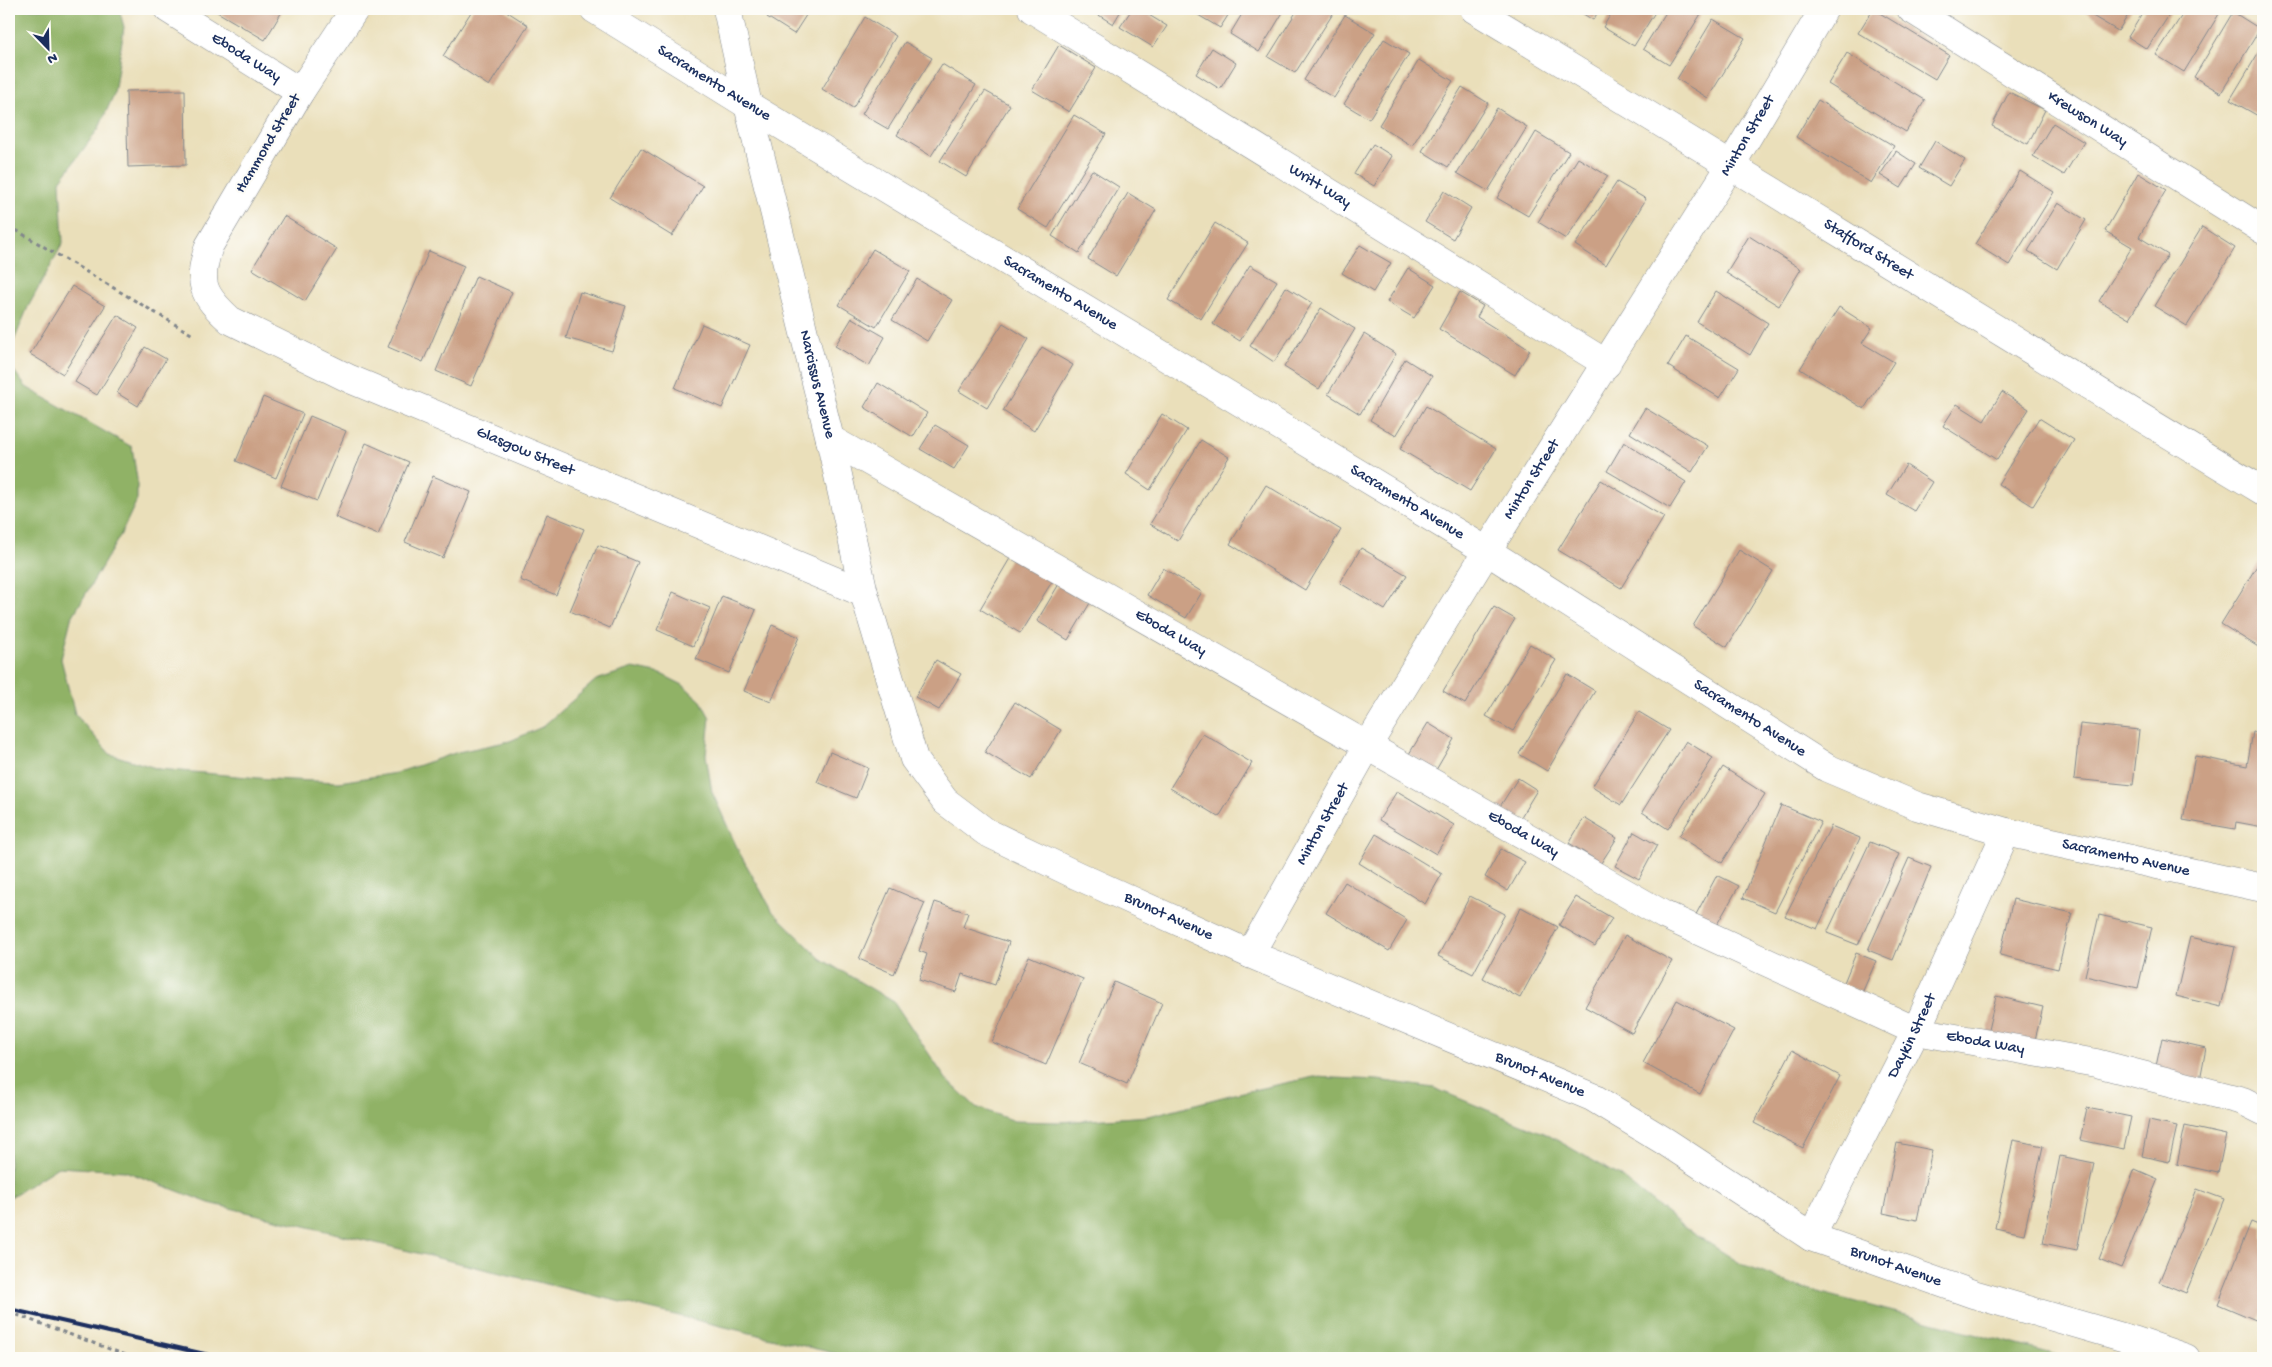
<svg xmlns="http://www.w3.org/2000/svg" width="2272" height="1367" font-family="'Gochi Hand',sans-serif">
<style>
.forest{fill:#90b266;stroke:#567062}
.building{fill:#cba085}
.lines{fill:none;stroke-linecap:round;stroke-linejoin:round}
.minor-casing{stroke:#82878c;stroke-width:29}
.path{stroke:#82878c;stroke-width:3;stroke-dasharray:4 4;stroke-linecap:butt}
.minor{stroke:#fff;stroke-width:28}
.rail{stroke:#1b2f5e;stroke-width:4}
.labels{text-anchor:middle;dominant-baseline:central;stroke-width:4.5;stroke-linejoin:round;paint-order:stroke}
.street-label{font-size:16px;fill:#1b2f5e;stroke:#fdfcf7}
</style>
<rect width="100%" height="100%" fill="#fdfcf7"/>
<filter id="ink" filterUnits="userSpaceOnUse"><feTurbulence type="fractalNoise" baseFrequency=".02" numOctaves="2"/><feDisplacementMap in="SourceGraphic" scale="10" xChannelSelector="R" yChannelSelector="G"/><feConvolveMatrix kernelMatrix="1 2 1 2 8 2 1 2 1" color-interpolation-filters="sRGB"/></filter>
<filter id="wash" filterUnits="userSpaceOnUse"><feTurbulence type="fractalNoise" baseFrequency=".0096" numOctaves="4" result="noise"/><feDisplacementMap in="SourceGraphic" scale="20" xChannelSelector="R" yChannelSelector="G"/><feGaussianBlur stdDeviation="1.12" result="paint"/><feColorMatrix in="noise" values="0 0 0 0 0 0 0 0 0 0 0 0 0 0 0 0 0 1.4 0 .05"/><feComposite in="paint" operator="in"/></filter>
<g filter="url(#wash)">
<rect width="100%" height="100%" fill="#eadfba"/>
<path class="forest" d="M9,9H119L124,27L114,94L99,128L60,181L63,243L28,307L11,348L12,368L26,387L132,447L137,479V500L121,534L71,619L61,659L75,714L110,754L159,769L270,779L339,782L396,773L458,752L510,741L542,727L596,680L633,668L661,674L683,685L701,701L710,718L706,755L712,792L739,852L773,912L821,959L894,1002L946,1079L976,1107L1014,1121L1060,1122L1149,1116L1234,1094L1314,1077L1378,1080L1434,1088L1548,1135L1620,1176L1685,1228L1743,1265L1799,1287L2068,1358H854L209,1203L125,1171L58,1167L9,1198Z"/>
<g id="blocks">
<path class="building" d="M212,9H281L283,10L265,40Z
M473,9H503L528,25L489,86L443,56Z
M772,9H810L794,34L767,17Z
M1089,9H1122L1113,24Z
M1132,9H1139L1167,26L1153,47L1120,27Z
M1188,9H1232L1220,28Z
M1245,9H1285L1259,52L1230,34Z
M1298,9H1336L1295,73L1268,57Z
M1575,9H1600L1593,20Z
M1614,9H1657L1634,46L1603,27Z
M1668,9H1704L1669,65L1643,49Z
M1873,9L1949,55L1935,79L1858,33Z
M2086,9H2132L2118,31L2084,11Z
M2145,9H2173L2147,49L2128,37Z
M2186,9H2222L2184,72L2156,55Z
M2233,12L2260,29L2221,93L2194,77Z
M1345,15L1375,33L1334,98L1304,80Z
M865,17L896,36L853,108L822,89Z
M1713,19L1745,38L1708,98L1677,79Z
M1384,39L1409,54L1369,119L1344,104Z
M905,42L932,58L888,129L862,114Z
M1059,45L1096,68L1069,112L1032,90Z
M2263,45V111L2260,117L2230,100Z
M1212,48L1236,63L1220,89L1196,74Z
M1847,53L1925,100L1906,132L1828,84Z
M1419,60L1453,81L1412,146L1379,125Z
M942,64L976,85L931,156L897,135Z
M1462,87L1488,103L1448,167L1422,151Z
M185,90L186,165L128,167L126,91Z
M985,91L1010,105L966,177L940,161Z
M2009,92L2045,110L2028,144L1992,126Z
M1818,100L1894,146L1871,183L1796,137Z
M1497,108L1527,127L1488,191L1457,173Z
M1074,115L1106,134L1048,228L1017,209Z
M2053,123L2084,142L2064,175L2033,156Z
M1536,132L1569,152L1528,216L1497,198Z
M1935,141L1965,160L1949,186L1919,168Z
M1373,144L1392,156L1374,186L1354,174Z
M641,148L703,186L672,236L610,198Z
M1896,151L1916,164L1901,188L1880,175Z
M1578,158L1608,176L1566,239L1538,222Z
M1092,170L1119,187L1079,253L1052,236Z
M2020,171L2054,192L2009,265L1975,244Z
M2138,173L2166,190L2139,237L2168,255L2129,319L2099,301L2132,247L2105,231Z
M1617,182L1646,199L1606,265L1575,245Z
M1444,191L1471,208L1453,239L1425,222Z
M1128,193L1156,210L1116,276L1088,259Z
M2058,203L2086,220L2057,269L2028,251Z
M284,216L337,249L305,301L252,269Z
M1215,223L1248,243L1201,319L1168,300Z
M2202,227L2235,248L2187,326L2154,306Z
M1749,236L1801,269L1779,306L1726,273Z
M1360,245L1391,263L1373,292L1342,273Z
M873,249L910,271L876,327L839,305Z
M429,251L464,266L423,362L388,347Z
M1250,265L1277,281L1240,341L1213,324Z
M1408,268L1435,285L1414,318L1387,302Z
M476,276L512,292L471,386L436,371Z
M917,279L952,300L927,341L892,320Z
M72,286L105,306L63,374L30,354Z
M1286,287L1312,303L1274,362L1250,346Z
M1716,291L1768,323L1750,355L1697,322Z
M580,292L626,306L612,351L566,338Z
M1460,292L1483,306L1477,317L1530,350L1515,375L1439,329Z
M1839,307L1872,328L1862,343L1894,362L1864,409L1800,369Z
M1321,308L1355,329L1319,389L1284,367Z
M117,315L138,328L97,395L75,382Z
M852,318L885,337L869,366L835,346Z
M1003,323L1029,339L987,408L959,391Z
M702,324L750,345L722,408L675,388Z
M1364,334L1396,354L1360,414L1328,394Z
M1686,336L1739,368L1720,398L1668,366Z
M145,347L166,359L138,406L117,393Z
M1042,347L1073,365L1034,431L1003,411Z
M1405,359L1432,376L1396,436L1370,420Z
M878,383L927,413L913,437L864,407Z
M2002,392L2029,409L1997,460L1943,426L1957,404L1984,421Z
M263,397L303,414L276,478L236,461Z
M1426,406L1496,449L1470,491L1400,449Z
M1645,408L1708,446L1692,472L1630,433Z
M1162,414L1187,430L1150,490L1126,474Z
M310,416L346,431L317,501L281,486Z
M2039,418L2074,440L2033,506L1998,484Z
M935,425L969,445L954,469L920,449Z
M1201,440L1229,457L1178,541L1150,524Z
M1624,442L1686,482L1670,508L1607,471Z
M366,443L409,462L378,535L335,517Z
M1906,465L1932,482L1914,511L1887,495Z
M433,476L471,492L443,558L405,542Z
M1601,480L1664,517L1621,588L1558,550Z
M1266,485L1341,530L1305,590L1230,544Z
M547,514L584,529L556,595L520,580Z
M598,545L638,562L610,628L570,611Z
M1361,548L1407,575L1385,610L1340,583Z
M1739,550L1773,571L1727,647L1693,626Z
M1012,555L1053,580L1020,633L980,609Z
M2263,556V643L2260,648L2221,624Z
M1163,568L1202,592L1186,618L1147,595Z
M1059,584L1090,603L1068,640L1037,621Z
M673,592L710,608L693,646L657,630Z
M722,596L756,610L729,673L696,659Z
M1494,607L1515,619L1465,704L1443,691Z
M772,625L799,637L771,702L744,691Z
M1530,644L1556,660L1513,731L1486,716Z
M936,660L961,674L939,710L915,697Z
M1567,674L1595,691L1547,771L1519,754Z
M1015,702L1061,730L1031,779L985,752Z
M1639,712L1669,730L1621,805L1592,787Z
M1428,723L1454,739L1436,770L1409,754Z
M2080,724L2139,730L2133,785L2074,779Z
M2253,732L2263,733V827L2236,822L2235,829L2183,820L2195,756L2247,766Z
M1203,734L1252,763L1219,817L1170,788Z
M1686,741L1713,758L1668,829L1642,812Z
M830,752L868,768L856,798L817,782Z
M1723,767L1765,794L1722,863L1679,836Z
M1518,778L1537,790L1519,820L1499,808Z
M1397,791L1454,825L1436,854L1379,820Z
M1781,805L1821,822L1775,912L1743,898Z
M1584,818L1617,838L1601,863L1569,843Z
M1831,826L1860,838L1817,929L1785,916Z
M1634,832L1657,845L1639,879L1615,866Z
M1376,834L1442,874L1425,904L1359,863Z
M1870,842L1899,854L1858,945L1827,933Z
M1501,849L1525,862L1508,891L1485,877Z
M1909,858L1931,867L1893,960L1868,950Z
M1717,875L1739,886L1712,933L1692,922Z
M1345,882L1407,920L1389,951L1326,913Z
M890,888L925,903L894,974L859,959Z
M1470,896L1505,914L1473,974L1438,956Z
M1576,897L1612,918L1595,946L1559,925Z
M2013,899L2072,913L2058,969L2000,955Z
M935,902L968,913L963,927L1009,942L995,985L962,974L956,992L919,980L927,954L919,951Z
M1521,907L1558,927L1520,998L1483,978Z
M2099,915L2152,927L2138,988L2085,976Z
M1625,935L1672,961L1632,1033L1585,1007Z
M2190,937L2235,947L2221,1007L2176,996Z
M1856,953L1876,961L1862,993L1843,985Z
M1029,956L1083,979L1046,1065L992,1042Z
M1114,982L1162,1003L1127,1084L1079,1063Z
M1996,996L2043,1007L2034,1044L1987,1034Z
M1677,1000L1734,1030L1700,1094L1643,1063Z
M2162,1038L2206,1048L2200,1080L2155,1071Z
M1792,1050L1840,1076L1803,1148L1754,1123Z
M2087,1108L2131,1117L2124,1149L2080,1140Z
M2149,1120L2177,1126L2169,1162L2142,1156Z
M2185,1126L2226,1135L2218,1173L2177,1164Z
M2013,1140L2043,1146L2024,1234L1995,1228Z
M1897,1143L1932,1150L1917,1220L1883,1213Z
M2060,1156L2094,1163L2077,1250L2043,1243Z
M2135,1169L2158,1179L2121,1268L2099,1259Z
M2197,1189L2224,1199L2186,1293L2159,1282Z
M2251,1222L2263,1227V1308L2258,1321L2218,1304Z"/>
</g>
</g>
<g filter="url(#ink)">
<use href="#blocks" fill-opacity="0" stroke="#82878c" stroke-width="1"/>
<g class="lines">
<g class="minor-casing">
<g id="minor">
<path id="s1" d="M168,9L300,92"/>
<path id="s2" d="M355,9L300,92L209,246C197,282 202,295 230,320L350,379L864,593"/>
<path id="s3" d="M594,9L748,105L1487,551L1827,768L1917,806L2006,832L2263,888"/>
<path id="s4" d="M727,9L748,105L830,439L864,593L914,759L945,801L986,832L1076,875L1250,954L1592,1097L1666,1142L1811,1237L1973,1294L2136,1341L2186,1358"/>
<path id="s5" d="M1032,9L1607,364"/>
<path id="s6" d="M1474,9C1738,168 1999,333 2263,491"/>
<path id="s7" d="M1911,9L2263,230"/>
<path id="s8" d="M830,439L1664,915L1916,1031L2096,1063L2243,1101L2263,1111"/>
<path id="s9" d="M1250,954L1368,745L1487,551L1731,165L1824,9"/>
<path id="s10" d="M1811,1237L1916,1031L2006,832"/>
</g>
</g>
<path class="path" d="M9,226L193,335
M9,1312L134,1358"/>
<use href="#minor" class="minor"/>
<path class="rail" d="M9,1309L222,1358"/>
</g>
</g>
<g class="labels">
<g class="street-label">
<text stroke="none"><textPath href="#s1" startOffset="92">Eboda Way</textPath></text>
<text stroke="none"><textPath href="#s3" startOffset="141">Sacramento Avenue</textPath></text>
<text stroke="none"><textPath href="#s7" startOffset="208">Krewson Way</textPath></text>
<text stroke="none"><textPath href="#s9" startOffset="958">Minton Street</textPath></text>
<text transform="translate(269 144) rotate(-59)">Hammond Street</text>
<text stroke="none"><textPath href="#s5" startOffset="338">Writt Way</textPath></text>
<text stroke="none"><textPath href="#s6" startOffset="462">Stafford Street</textPath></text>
<text stroke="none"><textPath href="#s3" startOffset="546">Sacramento Avenue</textPath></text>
<text stroke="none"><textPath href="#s4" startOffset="386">Narcissus Avenue</textPath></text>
<text stroke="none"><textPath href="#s2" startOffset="686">Glasgow Street</textPath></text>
<text stroke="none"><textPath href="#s9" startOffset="552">Minton Street</textPath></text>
<text stroke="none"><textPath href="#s3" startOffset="951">Sacramento Avenue</textPath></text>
<text stroke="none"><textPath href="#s8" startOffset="392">Eboda Way</textPath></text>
<text stroke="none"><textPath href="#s3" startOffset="1356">Sacramento Avenue</textPath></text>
<text stroke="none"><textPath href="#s9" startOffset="149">Minton Street</textPath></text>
<text stroke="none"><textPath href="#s8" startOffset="798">Eboda Way</textPath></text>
<text stroke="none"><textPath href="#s3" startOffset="1761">Sacramento Avenue</textPath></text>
<text stroke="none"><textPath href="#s4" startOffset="1078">Brunot Avenue</textPath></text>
<text stroke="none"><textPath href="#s10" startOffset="225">Daykin Street</textPath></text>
<text stroke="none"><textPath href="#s8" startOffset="1308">Eboda Way</textPath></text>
<text stroke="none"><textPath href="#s4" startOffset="1482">Brunot Avenue</textPath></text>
<text stroke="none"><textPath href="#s4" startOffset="1888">Brunot Avenue</textPath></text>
</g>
</g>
<rect width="2272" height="1367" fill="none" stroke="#fdfcf7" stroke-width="30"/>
<g transform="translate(48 48) rotate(157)" stroke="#fdfcf7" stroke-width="4" paint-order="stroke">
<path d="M0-4L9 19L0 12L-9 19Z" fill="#1b2f5e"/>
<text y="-8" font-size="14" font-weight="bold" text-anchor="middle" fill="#1b2f5e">N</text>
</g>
</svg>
